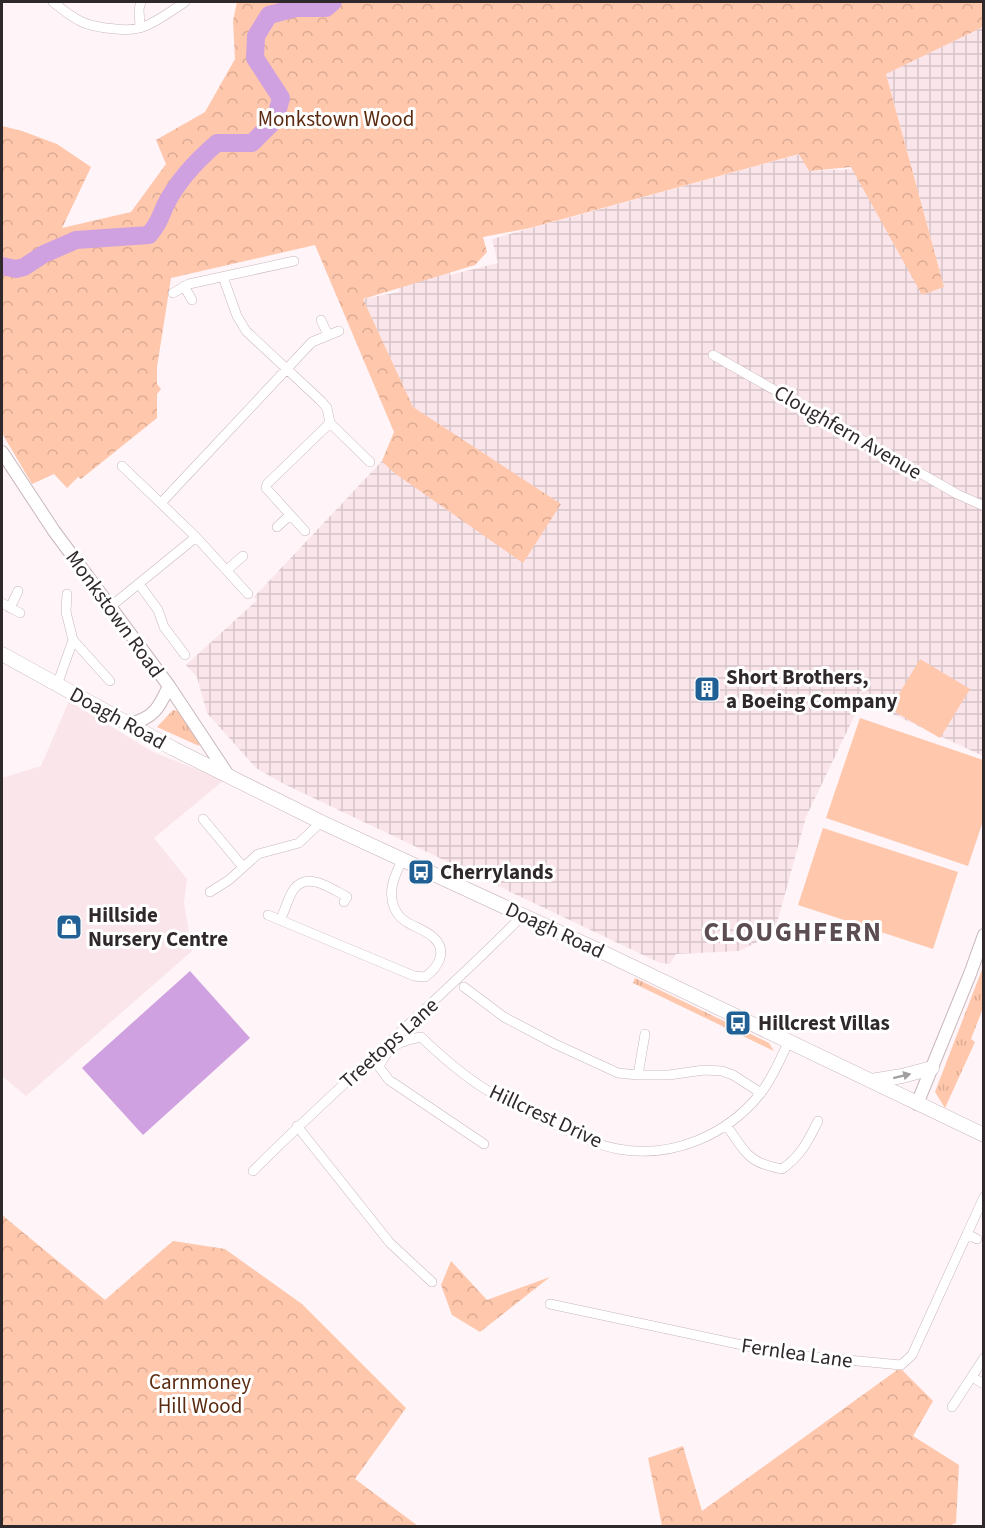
<svg xmlns="http://www.w3.org/2000/svg" width="985" height="1528" font-family="'Source Sans 3',sans-serif">
<style>
.built{fill:#fae5ea}
.industrial{fill:url(#industrial-grid)}
.grass{fill:url(#grass-tufts)}
.forest{fill:url(#forest-crowns)}
.pitch{fill:#ffc7ac}
.water{fill:#cfa1e1}
.lines{fill:none;stroke-linecap:round;stroke-linejoin:round}
.river{stroke:#cfa1e1;stroke-width:18}
.minor-casing{stroke:#c7b7bb;stroke-width:10}
.tertiary-casing{stroke:#c7b7bb;stroke-width:14}
.secondary-casing{stroke:#c7b7bb;stroke-width:15}
.minor{stroke:#fff;stroke-width:9}
.tertiary{stroke:#fff;stroke-width:12}
.secondary{stroke:#fff;stroke-width:14}
.oneway{fill:#a29fa0}
.labels{text-anchor:middle;dominant-baseline:central;stroke-width:6;stroke-linejoin:round;paint-order:stroke}
.park-label{font-size:21px;fill:#5c2c12;stroke:#fff}
.street-label{font-size:21px;fill:#30292b;stroke:#fff}
.poi-label{font-size:21px;font-weight:bold;fill:#30292b;stroke:#fff;text-anchor:start}
.district-label{font-size:27px;font-weight:bold;letter-spacing:1.5px;fill:#5b4d51;stroke:#fff}
</style>
<defs>
<pattern id="industrial-grid" width="8" height="8" patternUnits="userSpaceOnUse" patternTransform="scale(1.5)"><rect width="8" height="8" fill="#fae5ea"/><path d="M0 4h8M4 0v8" fill="none" stroke="#d7c4c9"/></pattern>
<pattern id="grass-tufts" width="24" height="20" patternUnits="userSpaceOnUse" patternTransform="scale(1.5)"><rect width="24" height="20" fill="#ffc7ac"/><path d="M3 7l-1-3M5 7V3M7 7l1-3M15 17l-1-3M17 17v-4M19 17l1-3" fill="none" stroke="#dbab94"/></pattern>
<pattern id="forest-crowns" width="20" height="18" patternUnits="userSpaceOnUse" patternTransform="scale(1.5)"><rect width="20" height="18" fill="#ffc7ac"/><path d="M2 6a3 3 0 1 1 6 0M12 15a3 3 0 1 1 6 0" fill="none" stroke="#dbab94"/></pattern>
</defs>
<rect width="100%" height="100%" fill="#fff4f7"/>
<path class="built" d="M69,701L153,752L224,780L154,838L187,879L184,903L192,951L26,1096L2,1076V778L41,766Z"/>
<path class="industrial" d="M983,27V756L862,700L806,817L774,934L739,951L676,954L670,964L660,963L284,784L256,768L207,713L197,677L186,665L257,600L254,597L382,461L560,504L413,407L363,299L399,292L400,283L449,267L450,275L498,263L492,239L800,154L809,171L856,169L922,295L944,287L886,74Z"/>
<path class="grass" d="M173,710L178,711L200,743L199,746L157,727Z
M983,967V1008L971,1039L975,1042L945,1108L935,1092Z
M635,978L769,1043L774,1051L633,983Z"/>
<path class="forest" d="M237,2H983V27L886,74L944,287L922,295L851,167L809,171L799,154L530,228L483,237L487,252L475,265L363,299L413,407L561,504L523,563L393,472L382,461L394,432L315,245L171,278L157,367V384L161,389L157,394V418L81,479L78,477L67,488L54,474L32,484L2,433V126L22,131L57,144L91,167L62,228L131,212L166,164L156,140L205,112L235,59L233,21Z
M2,1215L105,1300L173,1241L225,1249L302,1304L406,1408L355,1479L418,1526H2Z
M451,1261L487,1300L550,1277L480,1332L452,1315L441,1285Z
M900,1368L933,1401L913,1436L959,1465L956,1523L948,1526H662L648,1458L683,1446L702,1511Z"/>
<path class="pitch" d="M920,659L970,689L940,738L890,709Z
M860,718L983,760V821L968,866L826,818Z
M823,828L958,872L933,949L798,905Z"/>
<path class="water" d="M190,971L250,1038L143,1135L82,1068Z"/>
<g class="lines">
<path class="river" d="M2,266L16,269L24,267L44,254L76,240L149,235C158,224 160,218 165,206C177,181 196,161 217,143H252L275,120L281,98L255,58L256,36L269,15L296,8H326L333,2"/>
<g class="minor-casing">
<path id="minor" d="M53,2C76,21 86,27 116,29C124,30 132,30 140,28C156,23 171,11 185,2
M140,28L139,9L141,2
M223,277L237,316L246,331L321,401L327,408L330,423L370,462
M184,286L192,300
M173,293L189,284L294,261
M321,320L328,335
M713,355L957,494L984,506
M122,466L196,537L248,594
M161,503L312,342L339,331
M277,527L290,515
M305,531L266,488L267,484L330,423
M227,570L243,556
M139,584L158,610L164,627L185,655
M67,594L66,612L73,640L110,681
M2,603L20,613
M110,607L196,537
M10,608L18,591
M57,685L73,640
M203,819L243,867
M210,892L229,880L258,854L299,843L321,822
M268,915L414,976L425,977C438,968 448,951 434,938C421,925 402,927 394,907C387,890 396,873 403,858
M280,920C285,911 288,897 294,889C308,871 332,889 347,897L344,902
M464,987L504,1017L555,1044L618,1073L638,1075H669L704,1070L722,1071L733,1075L761,1093
M638,1075L645,1034
M297,1126L390,1243L432,1282
M727,1126C745,1152 748,1163 782,1169C801,1156 808,1141 818,1121
M484,1144L389,1080L379,1067C388,1046 399,1041 421,1037C444,1059 469,1081 497,1096C511,1104 527,1111 542,1118C566,1130 592,1144 618,1149C672,1159 727,1135 760,1094C773,1078 780,1059 789,1041
M253,1171C341,1083 436,1003 523,915
M977,1239L967,1234L984,1197
M550,1304L784,1354L901,1365L912,1355L967,1234
M972,1377L984,1384
M952,1407L984,1358"/>
</g>
<g class="tertiary-casing">
<path id="tertiary" d="M2,452L54,531L169,686L228,775
M129,724C154,718 159,708 169,686
M917,1104L970,974L984,935"/>
</g>
<g class="secondary-casing">
<path id="secondary" d="M2,654L174,749L321,822L600,951L984,1135
M871,1081L902,1076L932,1068"/>
</g>
<use href="#minor" class="minor"/>
<use href="#tertiary" class="tertiary"/>
<use href="#secondary" class="secondary"/>
</g>
<defs><path id="oneway-solid" d="M-6-.8H1V-3.2L6.5 0L1 3.2V.8H-6Z" transform="scale(1.5)"/></defs>
<use class="oneway" href="#oneway-solid" transform="translate(902 1076) rotate(-14)"/>
<defs>
<g id="building-square" transform="scale(1.35)"><rect x="-9" y="-9" width="18" height="18" rx="4" fill="#206095" stroke="#fff"/><path d="M-4-6H4V6H1V3H-1V6H-4ZM-2.5-4.3h1.7v1.8h-1.7ZM.8-4.3h1.7v1.8H.8ZM-2.5-1h1.7V.8h-1.7ZM.8-1h1.7V.8H.8Z" fill="#fff"/></g>
<g id="bus-square" transform="scale(1.35)"><rect x="-9" y="-9" width="18" height="18" rx="4" fill="#206095" stroke="#fff"/><path d="M-5-6H5V4H4V6H2V4H-2V6H-4V4H-5ZM-3.5-4V0h7V-4ZM-3.5 1.2v1.5H-2V1.2ZM2 1.2v1.5H3.5V1.2Z" fill="#fff"/></g>
<g id="shop-square" transform="scale(1.35)"><rect x="-9" y="-9" width="18" height="18" rx="4" fill="#206095" stroke="#fff"/><path d="M-5-2.5h2.3a2.7 3.5 0 0 1 5.4 0H5L5.5 6h-11ZM-1.5-2.5h3a1.5 2.3 0 0 0-3 0Z" fill="#fff"/></g>
</defs>
<g fill-rule="evenodd">
<use href="#building-square" x="707" y="689"/>
<use href="#bus-square" x="421" y="872"/>
<use href="#shop-square" x="69" y="927"/>
<use href="#bus-square" x="738" y="1023"/>
</g>
<g class="labels">
<g class="park-label">
<text x="336" y="119">Monkstown Wood</text>
<text x="200" y="1382">Carnmoney<tspan x="200" dy="24">Hill Wood</tspan></text>
</g>
<g class="street-label">
<text transform="translate(848 432) rotate(30)">Cloughfern Avenue</text>
<text transform="translate(115 614) rotate(54)">Monkstown Road</text>
<text transform="translate(118 718) rotate(29)">Doagh Road</text>
<text transform="translate(555 930) rotate(25)">Doagh Road</text>
<text transform="translate(389 1043) rotate(-42)">Treetops Lane</text>
<text transform="translate(546 1116) rotate(25)">Hillcrest Drive</text>
<text transform="translate(797 1353) rotate(8)">Fernlea Lane</text>
</g>
<g class="poi-label">
<text x="726" y="677">Short Brothers,<tspan x="726" dy="24">a Boeing Company</tspan></text>
<text x="440" y="872">Cherrylands</text>
<text x="88" y="915">Hillside<tspan x="88" dy="24">Nursery Centre</tspan></text>
<text x="758" y="1023">Hillcrest Villas</text>
</g>
<g class="district-label">
<text x="793" y="932">CLOUGHFERN</text>
</g>
</g>
<rect width="985" height="1528" fill="none" stroke="#30292b" stroke-width="6"/>
</svg>
